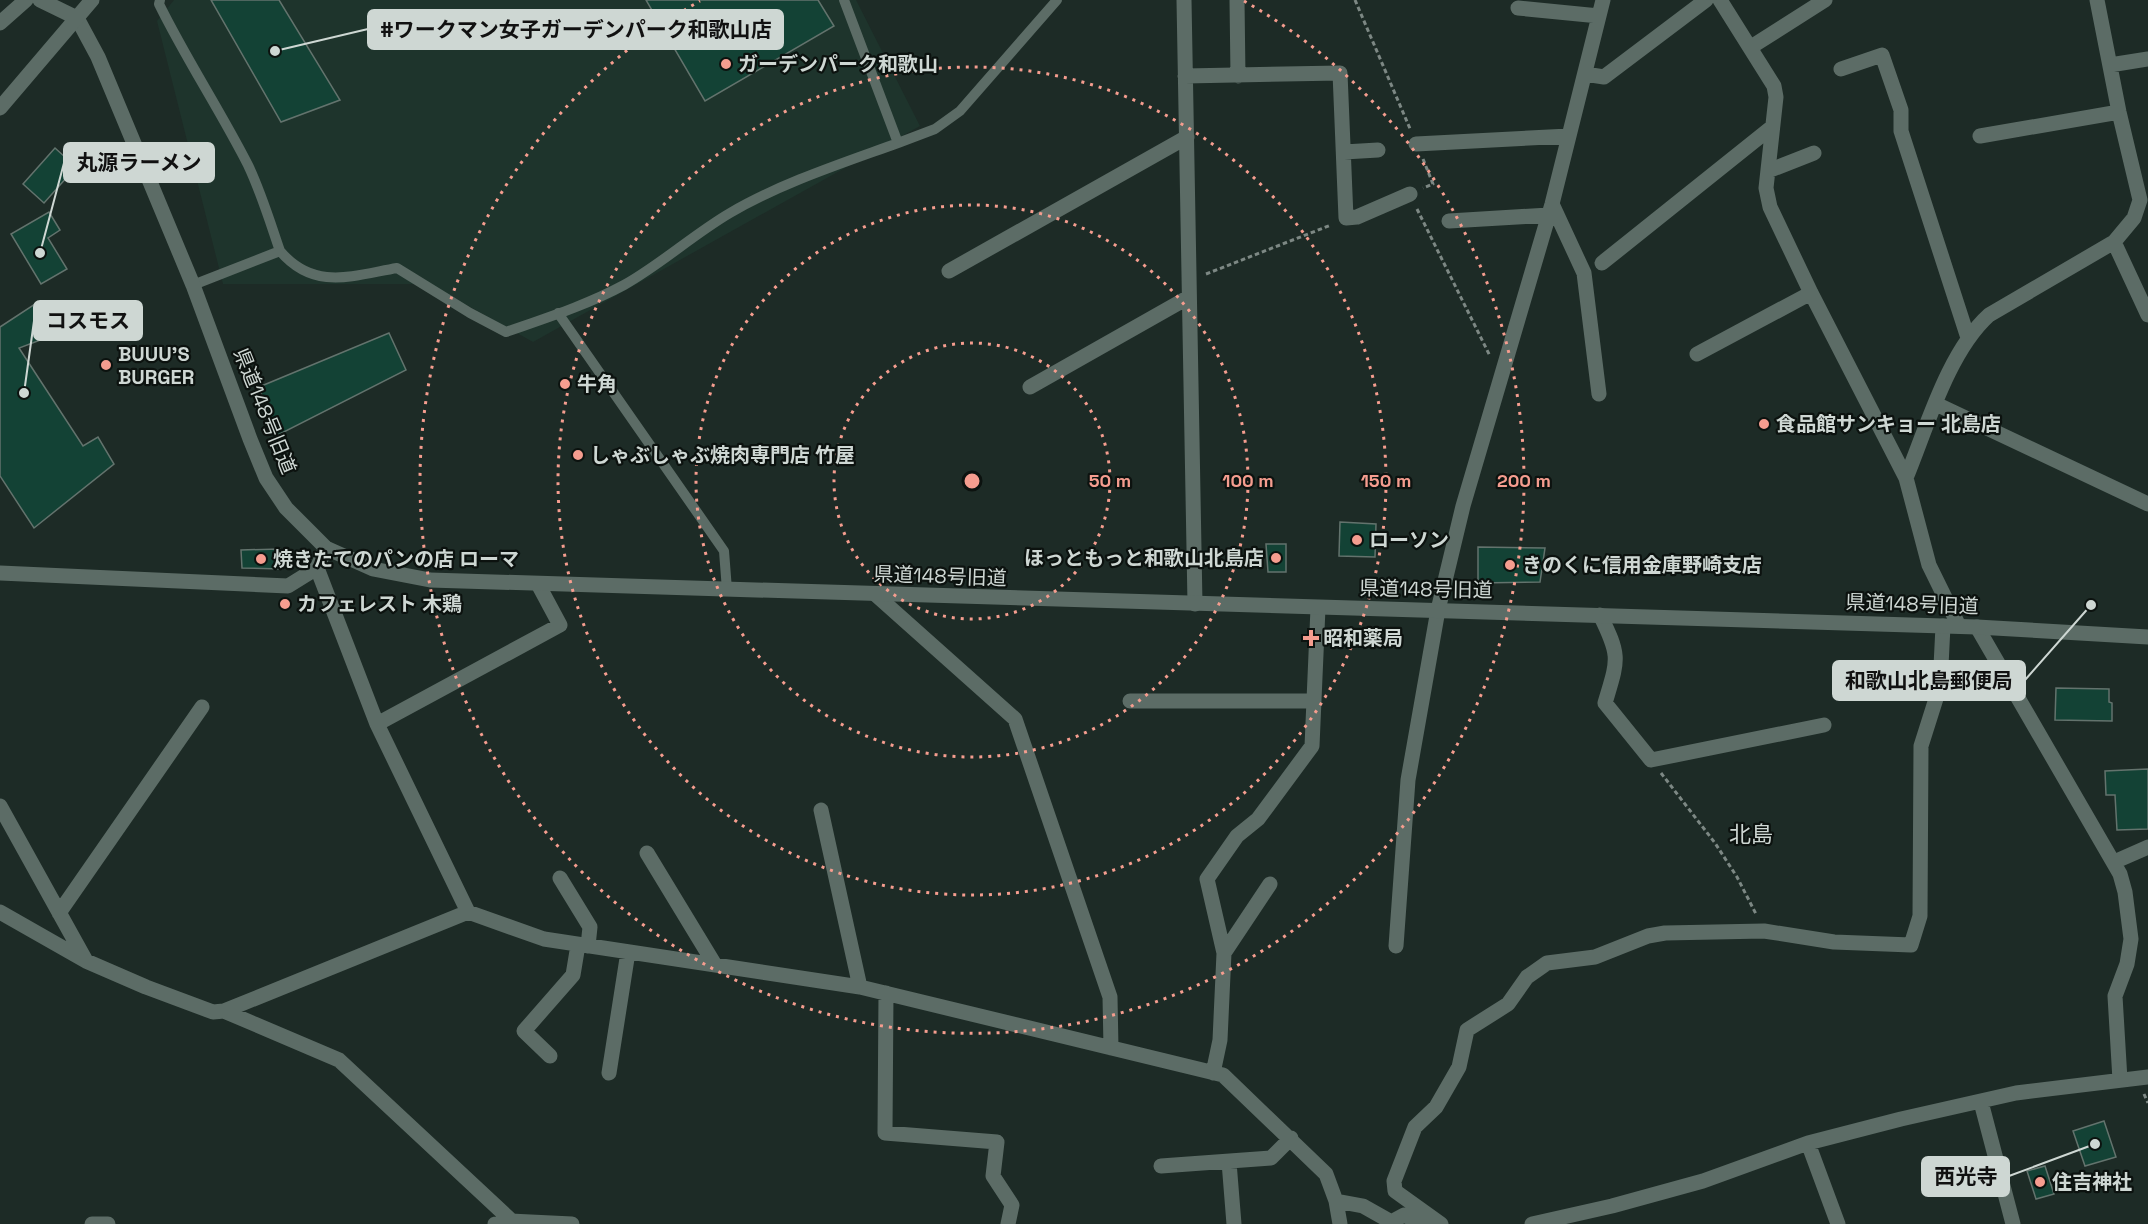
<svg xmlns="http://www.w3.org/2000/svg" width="2148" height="1224" font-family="'Space Grotesk','Noto Sans JP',sans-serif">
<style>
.built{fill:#1e342c}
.building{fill:#134235;stroke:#63736d;stroke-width:1.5}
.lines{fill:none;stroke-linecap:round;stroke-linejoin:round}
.path{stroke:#7d8884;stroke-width:3;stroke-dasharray:4.5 3;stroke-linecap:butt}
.service{stroke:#5c6c66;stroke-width:10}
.minor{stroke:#5c6c66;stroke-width:15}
.tertiary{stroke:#5c6c66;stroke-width:15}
.secondary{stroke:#5c6c66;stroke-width:15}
.ring{fill:none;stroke:#f59d8f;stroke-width:3;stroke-dasharray:3 6}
.poi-dot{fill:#f59d8f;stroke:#0c120f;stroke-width:2}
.labels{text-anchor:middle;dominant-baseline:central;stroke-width:4.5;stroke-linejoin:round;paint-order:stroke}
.poi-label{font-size:20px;font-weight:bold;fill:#ced7d3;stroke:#0c120f;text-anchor:start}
.street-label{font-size:20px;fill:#ced7d3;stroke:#0c120f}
.quarter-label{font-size:22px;fill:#ced7d3;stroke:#0c120f}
.centre{fill:#f59d8f;stroke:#0c120f;stroke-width:3}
.ring-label{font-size:18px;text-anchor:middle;font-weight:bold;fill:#f59d8f;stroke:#0c120f;stroke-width:4.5;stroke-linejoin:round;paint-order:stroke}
.leader{fill:none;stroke:#ced7d3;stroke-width:2}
.callout-dot{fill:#ced7d3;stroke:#0c120f;stroke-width:2}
.callout{fill:#ced7d3;stroke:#ced7d3;stroke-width:2}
.callout-label{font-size:21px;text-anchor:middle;font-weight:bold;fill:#111}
</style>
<rect width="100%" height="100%" fill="#1d2b26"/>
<path class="built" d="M174,0H856L920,126L533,342L429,284H223L157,21Z"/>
<path class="building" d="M211,0H279L340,100L281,122Z
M646,0H818L834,26L705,101Z
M55,148L76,167L44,203L23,184Z
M49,212L60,230L48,238L67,269L41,284L11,234Z
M38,302L56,334L19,348L83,446L98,437L114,464L34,528L0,476V327Z
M389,333L406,370L276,436L259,387Z
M1340,522L1376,524L1375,557L1339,556Z
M1266,544H1286V572H1268Z
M1478,547L1545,548L1540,582L1478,583Z
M280,549L282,569L242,568L241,550Z
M2056,688L2109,689V702L2112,703V721L2055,720Z
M2148,769V829L2117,830L2115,795H2106L2105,771Z
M2104,1121L2116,1157L2085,1166L2073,1131Z
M2045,1166L2054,1194L2036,1199L2027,1171Z"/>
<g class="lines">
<path class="path" d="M1355,0L1411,131
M1423,159L1433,184L1423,188
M1417,209L1490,356
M1206,274L1331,225
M1661,773L1715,843L1737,877L1756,914
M2144,1094L2148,1103"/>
<path class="service" d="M160,0L159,4C186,59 220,110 248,165C261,192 270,222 280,251
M844,0L898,143L935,129L960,111L1057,0
M193,285L280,251C314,291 352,276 397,268L470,313L506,332C546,318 587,305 624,285C660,265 694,234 730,213C781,183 843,163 898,143
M558,313L724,551L727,590"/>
<path class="minor" d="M1184,0L1195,604
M1237,0L1238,76
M1720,0L1774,86L1776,97L1766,188L1770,207L1811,293L1906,478L1929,565L1959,626
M1518,8L1599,16
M0,23L26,0
M1751,47L1825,0
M2110,65L2148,59
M1841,69L1882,55L1901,110V131L1968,338
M1585,74L1604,77L1706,0
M1185,76L1340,73L1346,218L1357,217L1410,194
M1980,136L2119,112
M1416,144L1569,136
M1344,152L1378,150
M1768,171L1814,153
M1552,204L1584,273L1599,394
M1449,221L1549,215
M2114,242L2148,315
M1602,263L1772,127
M949,271L1187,137
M1697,354L1811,293
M1030,387L1189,297
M1936,404L2148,504
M1906,478C1927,427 1948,352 1989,315L2114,242L2134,218L2140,200L2119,112L2097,0
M317,568L377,724L468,912
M0,573L288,586L317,568L326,548
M876,595L1015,719L1110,997L1111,1048
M1600,615C1621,657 1618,659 1605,703L1651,760L1824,725
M1977,627L2120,874L2125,892L2131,939L2127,964L2115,996L2120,1080
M1130,701H1314
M377,724L560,625L538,584
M0,806L86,961
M821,810L860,987
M647,853L715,965
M2114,862L2148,847
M560,878L590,927L588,946
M0,912L86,961L146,987L213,1012L224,1011L468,912L544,939L860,987L1223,1075L1326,1174L1336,1201L1340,1224
M59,913L202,707
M1396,946L1408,780L1438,610L1463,506L1552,204L1603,0
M1224,953L1270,884
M886,993L885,1133L997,1142L993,1176L1012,1205L1008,1224
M224,1011L339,1060L515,1224
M550,1056L524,1031L573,975L578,945
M609,1073L628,952
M1213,1073L1220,1040L1224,953L1207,879L1237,836L1258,819L1312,746L1318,608
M1981,1102L2013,1224
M1808,1143L1838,1224
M1229,1162L1234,1224
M1161,1166L1271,1158L1291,1138
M1336,1201L1363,1206L1395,1224
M1391,1222L1404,1215L1423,1224
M92,1224H108
M495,1224L510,1221L572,1224
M1441,1224L1395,1191L1394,1181L1415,1127L1436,1107L1459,1067L1467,1030L1508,1004L1527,977L1547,963L1595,957L1648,936L1665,933L1764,931L1834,942L1911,945L1920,916L1921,746L1940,686L1943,626
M1532,1224L1612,1206L1703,1181L1808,1143L1901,1119L2016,1093L2148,1077"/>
<path class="tertiary" d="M77,18L98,57L193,285L250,439L266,478L286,508L326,548L373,569L430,580L1977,627L2148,637"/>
<path class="secondary" d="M40,0L77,18
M0,108L92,0"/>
</g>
<g class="ring">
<circle cx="972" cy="481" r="138"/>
<circle cx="972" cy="481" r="276"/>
<circle cx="972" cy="481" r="414"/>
<path d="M1244 1A552 552 0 1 1 700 1"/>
</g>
<g class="poi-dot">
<circle cx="726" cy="64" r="6"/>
<circle cx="106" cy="365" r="6"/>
<circle cx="565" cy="384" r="6"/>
<circle cx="1764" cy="424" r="6"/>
<circle cx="578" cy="455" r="6"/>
<circle cx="1357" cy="540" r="6"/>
<circle cx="1276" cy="558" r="6"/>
<circle cx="261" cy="559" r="6"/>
<circle cx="1510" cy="565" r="6"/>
<circle cx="285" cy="604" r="6"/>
<path d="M1308 629h6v6h6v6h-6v6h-6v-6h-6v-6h6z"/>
<circle cx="2040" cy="1182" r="6"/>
</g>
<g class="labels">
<g class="poi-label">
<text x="738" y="64">ガーデンパーク和歌山</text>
<text x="118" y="354">BUUU'S<tspan x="118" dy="23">BURGER</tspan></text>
<text x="577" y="384">牛角</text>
<text x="1776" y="424">食品館サンキョー 北島店</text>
<text x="590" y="455">しゃぶしゃぶ焼肉専門店 竹屋</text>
<text x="1369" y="540">ローソン</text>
<text x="1264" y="558" text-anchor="end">ほっともっと和歌山北島店</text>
<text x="273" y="559">焼きたてのパンの店 ローマ</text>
<text x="1522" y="565">きのくに信用金庫野崎支店</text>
<text x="297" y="604">カフェレスト 木鶏</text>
<text x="1323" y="638">昭和薬局</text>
<text x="2052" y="1182">住吉神社</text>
</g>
<g class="street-label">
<text transform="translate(265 411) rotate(68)">県道148号旧道</text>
<text transform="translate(940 576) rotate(2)">県道148号旧道</text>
<text transform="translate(1426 589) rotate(1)">県道148号旧道</text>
<text transform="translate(1912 604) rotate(2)">県道148号旧道</text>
</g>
<g class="quarter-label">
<text x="1751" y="834">北島</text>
</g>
</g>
<circle cx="972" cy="481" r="9" class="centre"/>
<g class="ring-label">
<text x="1110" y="487">50 m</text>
<text x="1248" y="487">100 m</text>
<text x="1386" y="487">150 m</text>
<text x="1524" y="487">200 m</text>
</g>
<path class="leader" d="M275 51L368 29M40 253L64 163M24 393L34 321M2091 605L2025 680M2095 1144L2009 1176"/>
<g class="callout-dot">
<circle cx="275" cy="51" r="6"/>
<circle cx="40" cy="253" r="6"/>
<circle cx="24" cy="393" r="6"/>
<circle cx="2091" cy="605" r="6"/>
<circle cx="2095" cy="1144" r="6"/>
</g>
<g class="callout">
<rect x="368" y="10" width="415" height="39" rx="6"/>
<rect x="64" y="143" width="150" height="39" rx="6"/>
<rect x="34" y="301" width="108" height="39" rx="6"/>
<rect x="1833" y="661" width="192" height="39" rx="6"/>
<rect x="1922" y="1157" width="87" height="39" rx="6"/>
</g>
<g class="callout-label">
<text x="576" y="37">#ワークマン女子ガーデンパーク和歌山店</text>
<text x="139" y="170">丸源ラーメン</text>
<text x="88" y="328">コスモス</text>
<text x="1929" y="688">和歌山北島郵便局</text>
<text x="1966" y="1184">西光寺</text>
</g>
</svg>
